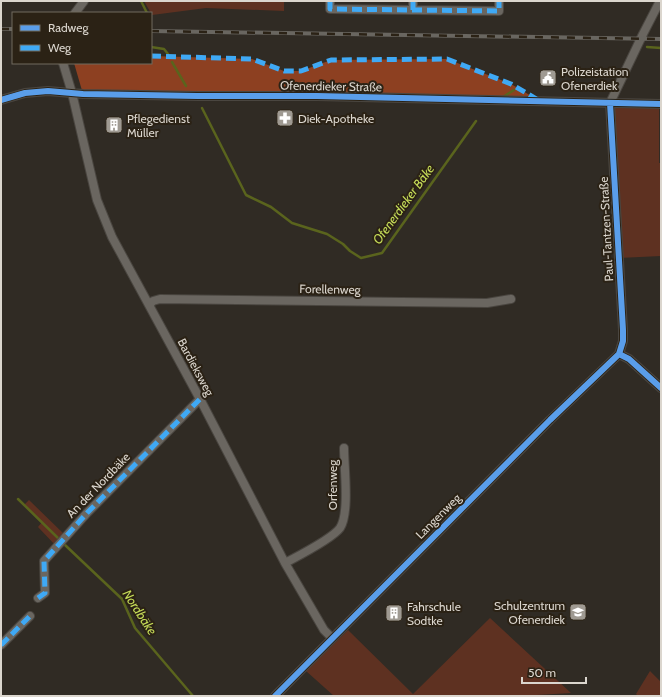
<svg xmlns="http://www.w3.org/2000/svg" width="662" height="697" font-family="Cabin,sans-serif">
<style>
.green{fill:#5e3121}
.forest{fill:#8d4021}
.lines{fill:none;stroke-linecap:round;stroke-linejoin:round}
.stream{stroke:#5a641d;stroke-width:2.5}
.street-casing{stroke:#4a4640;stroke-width:10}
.street{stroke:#6a6660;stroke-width:8}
.rail-casing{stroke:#696660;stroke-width:4}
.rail{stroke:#2b2215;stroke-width:2.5;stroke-dasharray:8;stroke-linecap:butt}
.quiet{stroke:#3fa9f5;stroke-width:5;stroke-dasharray:10 5;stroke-linecap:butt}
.cycleway-casing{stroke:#2b2215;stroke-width:8}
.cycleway{stroke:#5a9eea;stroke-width:6}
.labels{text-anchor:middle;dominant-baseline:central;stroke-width:4;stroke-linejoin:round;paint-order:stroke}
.poi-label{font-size:12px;fill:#dbd6ce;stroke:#2b2215;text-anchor:start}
.street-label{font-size:12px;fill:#dbd6ce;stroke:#2b2215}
.water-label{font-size:13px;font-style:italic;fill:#c5db58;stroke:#2b2215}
</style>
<rect width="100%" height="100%" fill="#302b24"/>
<path class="green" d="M144,1L272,2L284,1V11L206,8L152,15Z
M610,103L659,104V163H661V256L619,258Z
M29,500L66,536L57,547L38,527L42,522L24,505Z
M490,618L571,693L520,696H334L306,671L348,630L413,694Z
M650,671L661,682V696H638L636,694Z"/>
<path class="forest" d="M151,56L252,59L284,71H301L331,60L447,59L511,84L533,97L197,96L83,94L74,63H151Z"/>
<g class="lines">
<path class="stream" d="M141,1L147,13
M151,47L164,49L168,54
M647,47L661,48
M172,62L186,86
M503,97L514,90
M202,108L246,195L271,207L292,223L327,234L343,244L350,251L361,258L382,253L476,121
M18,499L59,539
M65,545L122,599L135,628L193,696"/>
<g class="street-casing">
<path id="street" d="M330,1V9L499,11V1
M413,1V10
M75,13L84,1
M63,63L72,93L97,200L112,237L200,399L285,563L324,630L332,638
M1,100L25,93L48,91L83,94L197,96H317L661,104
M610,103L623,330V341L619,354
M610,103L643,34L660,1
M149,305L153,301L160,299L487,303L511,299
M619,354L629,359L661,388
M285,563C298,556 332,539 340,528C350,513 344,467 344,448
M38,598L45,593L44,561L87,513L200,399
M1,645L30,616
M275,696L550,420L619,354"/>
</g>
<use href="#street" class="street"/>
<g class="rail-casing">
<path id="rail" d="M1,29H13
M151,31L661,39"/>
</g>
<use href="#rail" class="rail"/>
<path class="quiet" d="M330,1V9L499,11V1
M413,1V10
M151,56L252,59L284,71H301L331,60L447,59L511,84L538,100
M38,598L45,593L44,561L87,513L200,399
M1,645L30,616"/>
<g class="cycleway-casing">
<path id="cycleway" d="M1,100L25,93L48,91L83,94L197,96H317L661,104
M610,103L623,330V341L619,354
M619,354L629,359L661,388
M275,696L550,420L619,354"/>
</g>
<use href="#cycleway" class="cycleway"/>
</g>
<defs>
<g id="civic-square" transform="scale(0.9)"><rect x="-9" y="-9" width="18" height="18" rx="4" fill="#9f9a92" stroke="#2b2215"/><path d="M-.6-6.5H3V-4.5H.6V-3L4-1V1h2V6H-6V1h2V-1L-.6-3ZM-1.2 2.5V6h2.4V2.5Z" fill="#fff"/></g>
<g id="pharmacy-square" transform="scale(0.9)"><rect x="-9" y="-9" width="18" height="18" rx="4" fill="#9f9a92" stroke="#2b2215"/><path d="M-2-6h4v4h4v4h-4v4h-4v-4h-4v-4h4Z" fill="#fff"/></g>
<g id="building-square" transform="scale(0.9)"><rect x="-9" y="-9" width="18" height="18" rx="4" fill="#9f9a92" stroke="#2b2215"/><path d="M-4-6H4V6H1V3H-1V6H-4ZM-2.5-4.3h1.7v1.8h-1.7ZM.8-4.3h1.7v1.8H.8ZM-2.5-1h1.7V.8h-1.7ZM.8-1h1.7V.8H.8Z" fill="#fff"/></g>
<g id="school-square" transform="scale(0.9)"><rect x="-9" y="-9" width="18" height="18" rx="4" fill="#9f9a92" stroke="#2b2215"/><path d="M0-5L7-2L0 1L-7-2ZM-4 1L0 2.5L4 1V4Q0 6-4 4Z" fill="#fff"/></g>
</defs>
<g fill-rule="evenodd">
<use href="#civic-square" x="548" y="78"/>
<use href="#pharmacy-square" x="285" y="118"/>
<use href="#building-square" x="114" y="125"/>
<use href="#school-square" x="578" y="612"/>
<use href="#building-square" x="394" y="613"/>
</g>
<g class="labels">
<g class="poi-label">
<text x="561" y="71">Polizeistation<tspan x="561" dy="14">Ofenerdiek</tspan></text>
<text x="127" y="118">Pflegedienst<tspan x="127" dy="14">Müller</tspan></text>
<text x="298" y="118">Diek-Apotheke</text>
<text x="565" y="605" text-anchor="end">Schulzentrum<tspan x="565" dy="14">Ofenerdiek</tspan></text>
<text x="407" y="606">Fahrschule<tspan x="407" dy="14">Sodtke</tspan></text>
</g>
<g class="street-label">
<text transform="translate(331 86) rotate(1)">Ofenerdieker Straße</text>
<text transform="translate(606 229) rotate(-93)">Paul-Tantzen-Straße</text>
<text transform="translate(330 289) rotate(1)">Forellenweg</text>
<text transform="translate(196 367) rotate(62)">Bardieksweg</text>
<text transform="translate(98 485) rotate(-46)">An der Nordbäke</text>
<text transform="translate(332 485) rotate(-90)">Orfenweg</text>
<text transform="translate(438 516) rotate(-45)">Langenweg</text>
</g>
<g class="water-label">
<text transform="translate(403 204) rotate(-54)">Ofenerdieker Bäke</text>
<text transform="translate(140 612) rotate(57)">Nordbäke</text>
</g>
</g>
<rect width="662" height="697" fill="none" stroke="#dbd6ce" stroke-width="4"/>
<rect x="12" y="12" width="140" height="52" fill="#2b2215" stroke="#716a5f"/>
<rect x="20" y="25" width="20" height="6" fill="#5a9eea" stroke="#716a5f"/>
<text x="48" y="32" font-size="12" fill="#dbd6ce">Radweg</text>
<rect x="20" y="45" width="20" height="6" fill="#3fa9f5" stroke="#716a5f"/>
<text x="48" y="52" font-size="12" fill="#dbd6ce">Weg</text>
<path d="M522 677v6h64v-6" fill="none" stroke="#dbd6ce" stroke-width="2"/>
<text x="528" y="677" font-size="12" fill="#dbd6ce" stroke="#2b2215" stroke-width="3" paint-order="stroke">50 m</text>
</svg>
